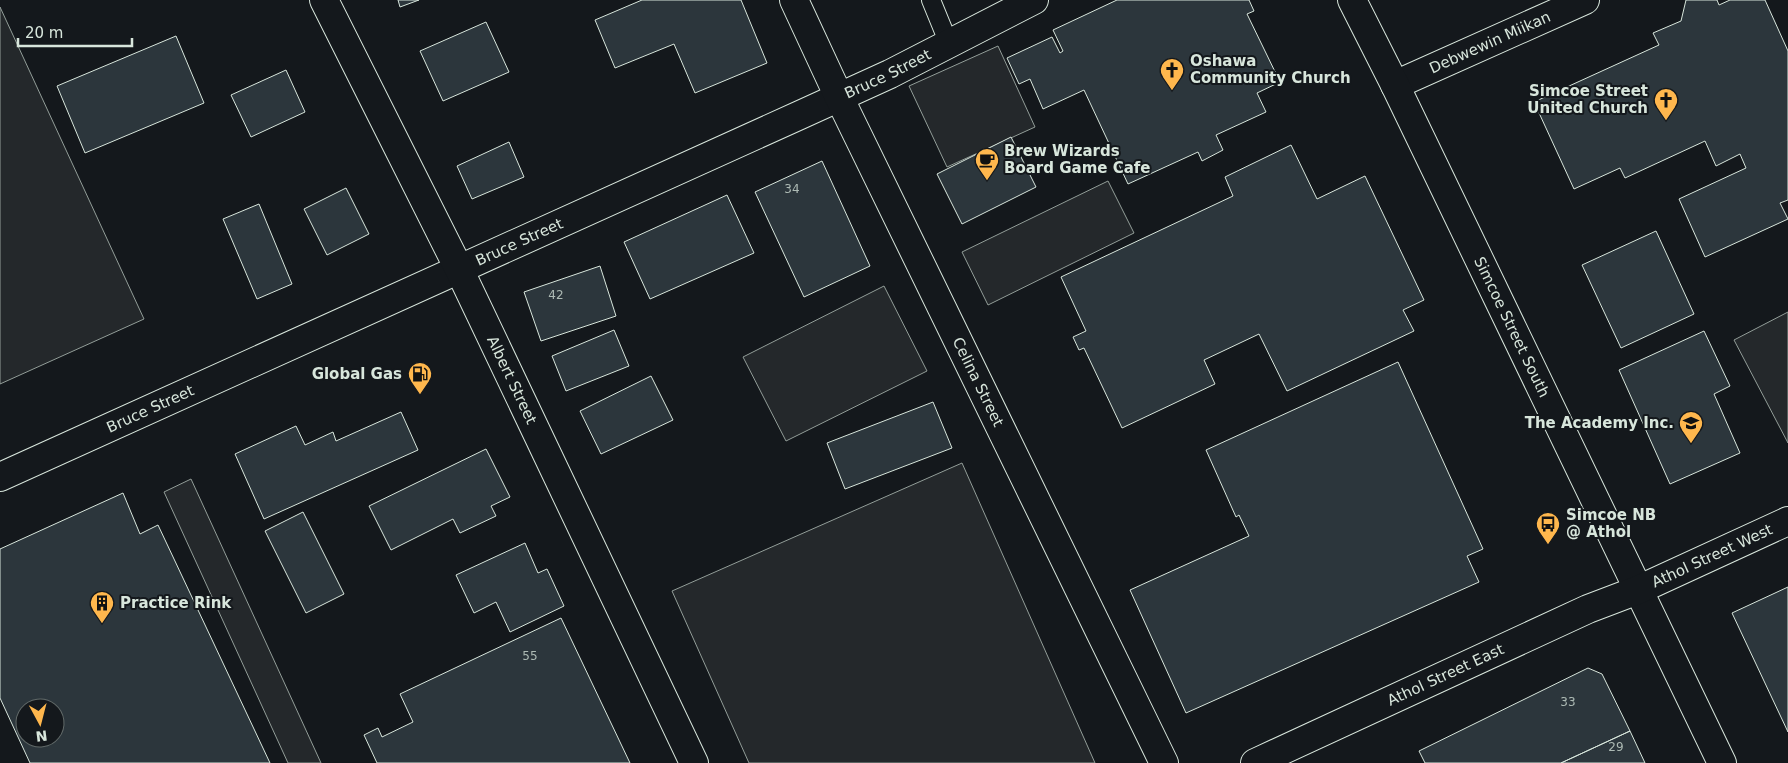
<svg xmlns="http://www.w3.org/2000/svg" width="1788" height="763" font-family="'DejaVu Sans',sans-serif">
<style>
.parking{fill:#24282b;stroke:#939e99}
.building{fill:#2c363c;stroke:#d8e6dc;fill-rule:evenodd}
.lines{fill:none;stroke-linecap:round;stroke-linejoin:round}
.service-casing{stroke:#d8e6dc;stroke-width:20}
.minor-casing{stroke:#d8e6dc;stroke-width:30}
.tertiary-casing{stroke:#d8e6dc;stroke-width:30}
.secondary-casing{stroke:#d8e6dc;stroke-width:30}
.service{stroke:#14181c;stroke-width:18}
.minor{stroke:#14181c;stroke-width:28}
.tertiary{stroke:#14181c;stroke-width:28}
.secondary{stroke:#14181c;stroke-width:28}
.labels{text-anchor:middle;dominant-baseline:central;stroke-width:4;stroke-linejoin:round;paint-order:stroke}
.number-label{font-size:12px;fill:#adbab4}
.street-label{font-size:15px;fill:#d8e6dc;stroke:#14181c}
.poi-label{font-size:15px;font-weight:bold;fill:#d8e6dc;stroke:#14181c;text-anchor:start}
</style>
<rect width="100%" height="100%" fill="#14181c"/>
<path class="parking" d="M0,7L144,319L0,384Z
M998,46L1035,127L947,167L909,86Z
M1108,181L1134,233L988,305L962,252Z
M884,286L927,371L786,441L743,357Z
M1788,312V443L1734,340Z
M962,463L1095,763H749L672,591Z
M191,479L321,763H288L164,492Z"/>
<path class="building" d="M398,0H419L400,7Z
M642,0H741L767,63L695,93L674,44L615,68L595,20Z
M1117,0H1249L1254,11L1247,14L1280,82L1257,93L1266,112L1216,135L1223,150L1202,161L1198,152L1128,184L1084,90L1043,109L1030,79L1019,84L1007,58L1052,37L1060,53L1063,51L1053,30Z
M1686,0H1717L1719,5L1730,0H1765L1788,51V200L1780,203L1788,219L1705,257L1679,199L1746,168L1740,154L1716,166L1705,141L1625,178L1620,168L1574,189L1534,102L1659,45L1653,33L1681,21Z
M486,22L509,72L443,101L420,51Z
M176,36L204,103L85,153L57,86Z
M286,70L305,112L251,137L231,95Z
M1011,137L1036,187L962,224L937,174Z
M509,142L524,177L472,199L457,166Z
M1291,145L1317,199L1365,176L1424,300L1403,310L1414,331L1287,391L1259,334L1204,360L1215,384L1122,428L1084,348L1079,350L1073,337L1086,331L1061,277L1233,196L1225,177Z
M822,161L870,266L804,297L755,192Z
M346,188L369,234L327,255L304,209Z
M727,195L754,253L650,299L624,242Z
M259,204L292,284L257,299L223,219Z
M1656,231L1694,314L1621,348L1582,265Z
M600,266L616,316L541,341L524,292Z
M614,330L629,366L566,391L552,356Z
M1704,331L1730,386L1714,394L1740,453L1670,484L1619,370Z
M1398,362L1483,549L1467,556L1479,582L1186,713L1130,590L1249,536L1239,515L1236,517L1206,450Z
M651,376L673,420L601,454L580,411Z
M933,402L952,448L845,489L827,443Z
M401,412L418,450L264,519L235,454L296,426L305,445L333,432L336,441Z
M486,449L510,497L491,506L496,516L460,533L453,519L391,550L369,506Z
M123,493L140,534L158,525L270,763H30L0,698V549ZM25,708H55V738H25Z
M303,512L344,594L306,613L265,531Z
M525,543L538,573L547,569L564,606L510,632L496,602L474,613L456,575Z
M1788,587V732L1732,613Z
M561,618L630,763H377L364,735L378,728L382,737L413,722L400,694Z
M1588,668L1602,674L1630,731L1561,763H1425L1419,751Z
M1630,731L1645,763H1561Z"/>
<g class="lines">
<g class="service-casing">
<path id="service" d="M931,0L949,44"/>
</g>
<g class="minor-casing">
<g id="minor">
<path id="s1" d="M1395,85L1585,0"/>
<path id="s2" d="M0,477L800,115L890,74L1034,0"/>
</g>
</g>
<g class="tertiary-casing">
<g id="tertiary">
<path id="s3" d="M324,0L459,269L694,763"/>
<path id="s4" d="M794,0L839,97L1164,763"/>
</g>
</g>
<g class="secondary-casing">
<g id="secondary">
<path id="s5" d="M1352,0L1395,85L1722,763"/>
<path id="s6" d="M1255,763L1588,609L1638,590L1788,521"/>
</g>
</g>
<use href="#service" class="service"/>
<use href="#minor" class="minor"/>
<use href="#tertiary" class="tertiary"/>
<use href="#secondary" class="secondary"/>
</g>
<defs>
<g id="church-pin" transform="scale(1.25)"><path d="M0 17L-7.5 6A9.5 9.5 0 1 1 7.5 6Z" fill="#ffb74d" stroke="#14181c"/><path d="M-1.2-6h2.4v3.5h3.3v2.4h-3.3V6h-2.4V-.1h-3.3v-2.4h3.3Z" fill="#111"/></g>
<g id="cafe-pin" transform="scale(1.25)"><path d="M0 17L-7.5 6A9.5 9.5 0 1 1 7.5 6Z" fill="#ffb74d" stroke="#14181c"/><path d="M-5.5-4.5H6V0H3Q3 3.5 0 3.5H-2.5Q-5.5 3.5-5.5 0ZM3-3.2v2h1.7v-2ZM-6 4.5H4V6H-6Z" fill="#111"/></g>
<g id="fuel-pin" transform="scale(1.25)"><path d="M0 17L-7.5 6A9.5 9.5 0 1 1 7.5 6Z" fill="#ffb74d" stroke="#14181c"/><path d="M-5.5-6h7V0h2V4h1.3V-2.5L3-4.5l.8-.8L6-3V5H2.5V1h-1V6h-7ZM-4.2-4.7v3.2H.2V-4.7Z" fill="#111"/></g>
<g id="university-pin" transform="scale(1.25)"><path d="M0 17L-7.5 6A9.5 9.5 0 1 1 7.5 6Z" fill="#ffb74d" stroke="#14181c"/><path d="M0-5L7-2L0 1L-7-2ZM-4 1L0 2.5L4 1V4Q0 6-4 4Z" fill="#111"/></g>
<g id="bus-pin" transform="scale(1.25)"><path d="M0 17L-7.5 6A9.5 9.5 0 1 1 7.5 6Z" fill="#ffb74d" stroke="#14181c"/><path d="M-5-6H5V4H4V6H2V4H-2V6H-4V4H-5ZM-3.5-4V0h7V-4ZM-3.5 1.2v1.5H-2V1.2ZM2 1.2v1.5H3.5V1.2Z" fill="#111"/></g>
<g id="building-pin" transform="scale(1.25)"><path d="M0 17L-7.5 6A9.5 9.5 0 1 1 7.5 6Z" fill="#ffb74d" stroke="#14181c"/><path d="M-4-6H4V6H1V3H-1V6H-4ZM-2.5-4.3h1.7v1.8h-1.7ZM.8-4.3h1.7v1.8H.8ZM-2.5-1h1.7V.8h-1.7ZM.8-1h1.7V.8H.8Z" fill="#111"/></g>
</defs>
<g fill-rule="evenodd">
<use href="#church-pin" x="1172" y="70"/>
<use href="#church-pin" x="1666" y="100"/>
<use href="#cafe-pin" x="987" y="160"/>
<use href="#fuel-pin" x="420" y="374"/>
<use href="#university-pin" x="1691" y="423"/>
<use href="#bus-pin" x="1548" y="524"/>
<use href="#building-pin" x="102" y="603"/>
</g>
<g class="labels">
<g class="number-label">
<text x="792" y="189">34</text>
<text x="556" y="295">42</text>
<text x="530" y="656">55</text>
<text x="1568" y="702">33</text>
<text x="1616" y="747">29</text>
</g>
<g class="street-label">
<text stroke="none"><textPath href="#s1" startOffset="104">Debwewin Miikan</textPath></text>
<text stroke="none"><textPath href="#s2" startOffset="975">Bruce Street</textPath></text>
<text stroke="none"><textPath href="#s2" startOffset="570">Bruce Street</textPath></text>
<text stroke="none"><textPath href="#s5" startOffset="364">Simcoe Street South</textPath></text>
<text stroke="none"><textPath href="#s3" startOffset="424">Albert Street</textPath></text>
<text stroke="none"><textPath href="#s4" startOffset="424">Celina Street</textPath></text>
<text stroke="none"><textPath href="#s2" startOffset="165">Bruce Street</textPath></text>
<text stroke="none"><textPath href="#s6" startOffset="502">Athol Street West</textPath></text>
<text stroke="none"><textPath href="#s6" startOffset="210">Athol Street East</textPath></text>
</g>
<g class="poi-label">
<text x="1190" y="61">Oshawa<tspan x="1190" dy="17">Community Church</tspan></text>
<text x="1648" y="91" text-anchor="end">Simcoe Street<tspan x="1648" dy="17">United Church</tspan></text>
<text x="1004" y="151">Brew Wizards<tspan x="1004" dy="17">Board Game Cafe</tspan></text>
<text x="402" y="374" text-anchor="end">Global Gas</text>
<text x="1674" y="423" text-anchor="end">The Academy Inc.</text>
<text x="1566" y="515">Simcoe NB<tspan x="1566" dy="17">@ Athol</tspan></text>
<text x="120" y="603">Practice Rink</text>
</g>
</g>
<g transform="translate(40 723) rotate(173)"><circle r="24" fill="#14181c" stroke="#626a69"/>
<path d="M0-4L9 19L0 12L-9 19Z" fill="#ffb74d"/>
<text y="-8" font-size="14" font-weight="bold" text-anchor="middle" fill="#d8e6dc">N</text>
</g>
<path d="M18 38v8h114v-8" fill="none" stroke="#d8e6dc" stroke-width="2.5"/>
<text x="25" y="38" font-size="15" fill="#d8e6dc" stroke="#14181c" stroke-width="4" paint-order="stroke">20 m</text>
</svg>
